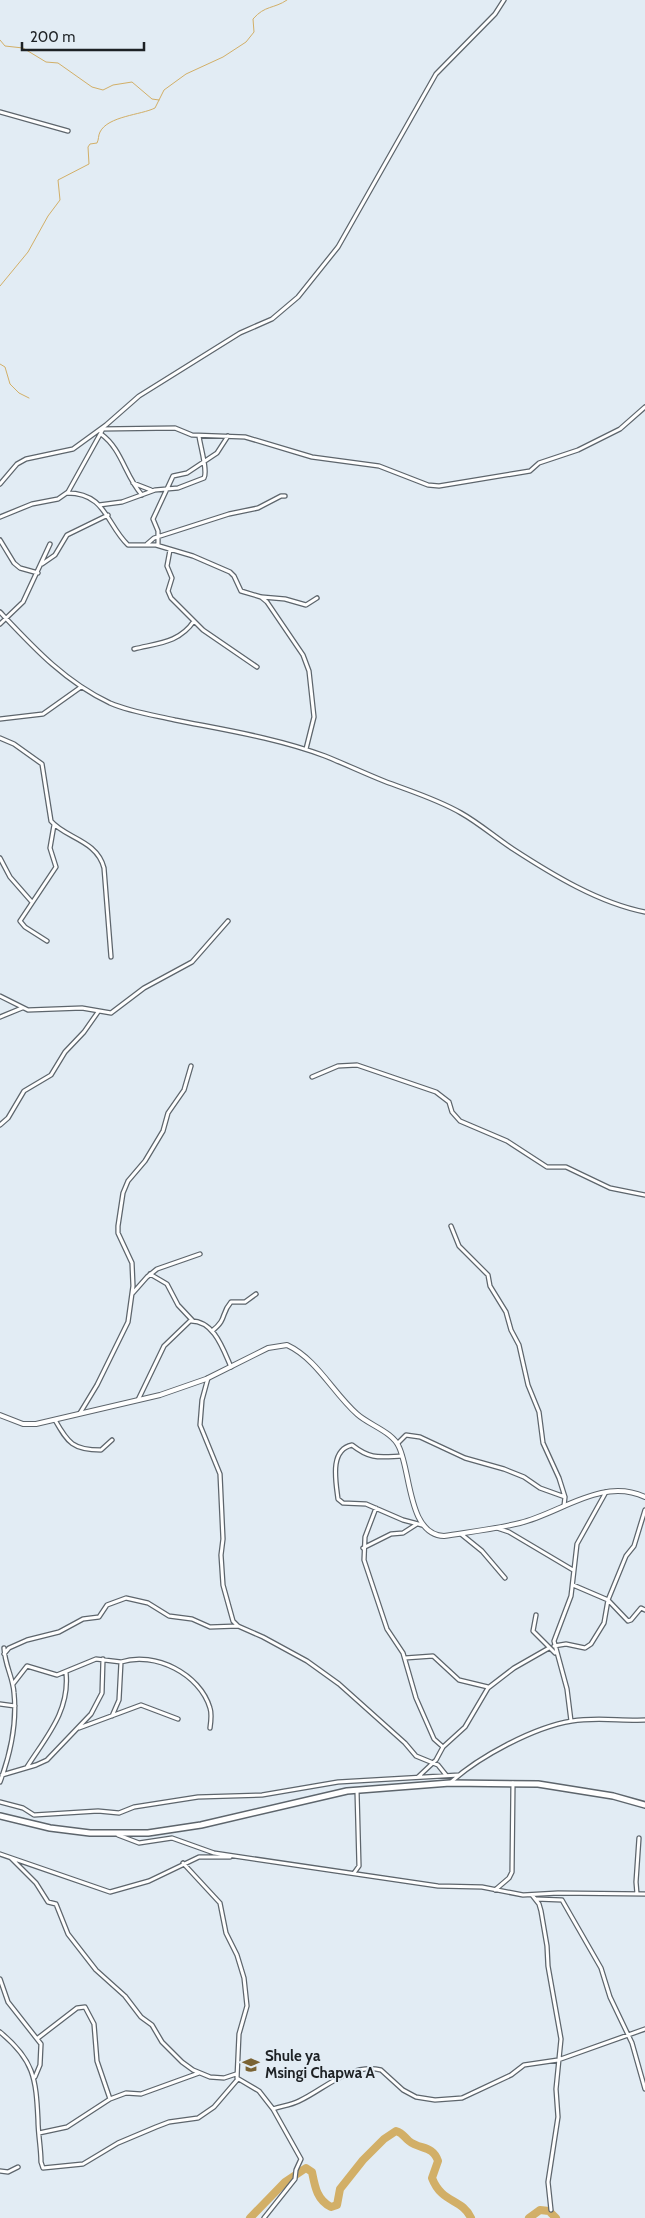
<svg xmlns="http://www.w3.org/2000/svg" width="645" height="2218" font-family="Cabin,sans-serif">
<style>
.lines{fill:none;stroke-linecap:round;stroke-linejoin:round}
.stream{stroke:#d2af67;stroke-width:1}
.river{stroke:#d2af67;stroke-width:8}
.minor-casing{stroke:#5d656c;stroke-width:5.5}
.tertiary-casing{stroke:#5d656c;stroke-width:6}
.trunk-casing{stroke:#5d656c;stroke-width:8}
.minor{stroke:#fff;stroke-width:3}
.tertiary{stroke:#fff;stroke-width:4}
.trunk{stroke:#fff;stroke-width:5}
.labels{text-anchor:middle;dominant-baseline:central;stroke-width:4;stroke-linejoin:round;paint-order:stroke}
.poi-label{font-size:15px;font-weight:bold;fill:#1d2124;stroke:#e2ecf4;text-anchor:start}
</style>
<rect width="100%" height="100%" fill="#e2ecf4"/>
<g class="lines">
<path class="stream" d="M0,40L5,46L23,48L46,62L58,63L92,87L103,90L113,85L132,82L152,99L159,100
M0,286L28,252L48,216L60,200L58,180L89,164L88,147L90,144L97,143C99,139 98,136 100,132C108,116 141,115 155,108L164,90L186,74L223,57L246,42L254,32L253,19C265,5 274,9 287,0
M0,364L5,367L10,384L19,393L29,398"/>
<path class="river" d="M250,2218L285,2182L306,2168L312,2172C315,2187 317,2200 331,2207L337,2205L340,2189L363,2160L384,2139L396,2131C403,2133 404,2137 409,2141C420,2150 433,2145 438,2161L432,2178C442,2204 462,2198 471,2218
M529,2218L540,2210L549,2211L556,2218"/>
<g class="minor-casing">
<path id="minor" d="M0,112L68,131
M101,429L175,428L192,435L245,437L312,457L379,466L428,485L439,486L530,471L539,463L578,450L620,429L645,407
M101,434C122,449 125,476 142,495
M133,483L151,490
M0,484L17,464L26,459L73,449L106,425L139,396L240,333L272,319L298,297L338,247L436,74L495,14L504,0
M67,493C106,493 106,524 128,545H156L193,556L230,572L234,576L241,591L261,597L267,602L303,655L309,671L314,717L306,749
M99,505L122,502L155,490L178,488L204,478C208,471 200,445 199,436
M0,517L32,504L58,499L68,492L103,429
M0,540L14,563L20,568L38,573
M147,544L154,538L229,514L258,508L281,496H285
M158,545V531L153,519L173,476L187,473L217,453L228,436
M170,550L167,566L172,578L168,591L171,598L203,630L257,667
M42,564L55,555L67,535L108,515
M262,597L285,599L306,605L317,598
M0,612C33,647 65,682 110,703C131,712 153,715 175,720C225,730 277,738 325,756C345,764 364,773 384,781C410,791 437,799 461,813C479,823 496,838 513,849C553,875 599,903 645,912
M0,624L23,602L50,544
M134,649C158,643 179,643 194,621
M0,719L43,714L81,687
M0,738L14,744L42,764L51,821C65,838 97,840 104,868L111,957
M0,858L10,877L31,901
M47,941L25,927L20,921L56,867L50,848L54,825
M0,996L28,1010L82,1008L111,1013L144,988L192,962L228,921
M0,1017L22,1008
M312,1077L338,1066L357,1065L436,1092L449,1102L452,1112L460,1121L507,1141L547,1167H566L610,1188L645,1195
M0,1125L8,1118L24,1091L51,1075L65,1052L84,1032L98,1012
M451,1226L459,1246L488,1275L490,1286L506,1312L511,1330L519,1345L528,1385L539,1412L543,1443L559,1478L565,1497L564,1506
M150,1274L167,1284L178,1305L193,1321
M132,1294L147,1277L157,1269L200,1254
M212,1331C228,1318 220,1315 231,1302H245L256,1294
M208,1378L202,1400L200,1425L220,1474L223,1539L221,1555L223,1585L233,1621L238,1626L263,1637L307,1661L339,1684L405,1743L416,1756L438,1765L446,1775
M138,1400L164,1346L190,1321C214,1320 223,1349 231,1367
M80,1413L97,1385L128,1322L133,1286L132,1263L118,1233V1226L123,1193L128,1181L145,1161L163,1131L168,1113L184,1090L191,1066
M55,1420C68,1443 73,1450 101,1450L112,1440
M398,1443L406,1435L420,1437L465,1458L504,1469L524,1477L540,1488L565,1497
M402,1456C380,1457 371,1460 352,1445C329,1450 336,1482 338,1499L343,1503L366,1504L403,1520L422,1525
M376,1508L365,1537L364,1560L387,1629L403,1653L416,1698L434,1739L443,1747
M497,1528L509,1532L573,1570
M461,1534L482,1551L505,1578
M363,1548L391,1534L403,1533L417,1524
M573,1585L608,1600L628,1621L631,1620L641,1608L645,1610
M536,1615L533,1631L555,1653
M554,1646L566,1644L585,1648L591,1644L604,1623L608,1600L626,1556L634,1546L645,1510
M4,1654L9,1648L27,1640L59,1632L83,1619L99,1617L107,1605L126,1598L148,1603L169,1616L192,1619L210,1627L238,1626
M405,1658L433,1656L459,1680L488,1687
M13,1684L27,1666L57,1675L96,1659L121,1662
M0,1704L15,1706
M112,1716L119,1700L121,1662C155,1651 200,1674 210,1708C212,1714 211,1721 210,1728
M571,1721L567,1689L554,1641L571,1596L577,1544L606,1492
M79,1728L141,1705L178,1719
M27,1767C46,1737 70,1711 66,1673
M2,1775L36,1765L47,1760L91,1714L102,1693L103,1659
M418,1777L436,1760L443,1747L465,1727L488,1688L514,1668L549,1648
M0,1782C10,1755 17,1722 14,1693C13,1677 5,1666 4,1648
M450,1783C478,1757 534,1727 572,1721C595,1717 621,1721 645,1720
M0,1802L23,1808L34,1815L98,1811L119,1813L134,1807L198,1797L262,1795L338,1782L459,1775
M118,1835L139,1843L172,1838L214,1853L438,1886L482,1887L523,1895L558,1893L645,1894
M0,1854L110,1892L149,1881L199,1857H230
M11,1858L36,1883L48,1902L56,1904L68,1934L96,1970L125,1996L141,2017L152,2025L162,2042L182,2062L193,2070L210,2077L224,2078L236,2074
M183,1863L220,1903L226,1933L237,1955L244,1978L247,2006L239,2034L237,2078L259,2091L273,2109L301,2159L296,2170L295,2179L264,2218
M354,1873L359,1866L357,1791
M495,1890L509,1878L512,1872L513,1783
M637,1894L636,1882L639,1838
M532,1895L539,1904L541,1911L547,1946L548,1966L561,2039L556,2089L558,2117L548,2182L551,2210
M536,1899L562,1900L601,1968L610,1997L632,2043L645,2089
M0,1979L8,2002L41,2044L40,2065L35,2077
M0,2032C34,2060 36,2078 38,2120C38,2134 41,2148 41,2162L43,2168L83,2164L118,2143L156,2127L169,2122L198,2118L214,2107L238,2079
M38,2038L77,2008L85,2007L94,2024L97,2061L110,2099
M273,2109C282,2106 291,2105 299,2101C325,2089 349,2063 381,2070L403,2090L416,2097L435,2100L462,2098L511,2075L524,2065L558,2060L645,2029
M39,2133L67,2127L110,2099L126,2093L141,2094L199,2073
M0,2171L8,2172L18,2167"/>
</g>
<g class="tertiary-casing">
<path id="tertiary" d="M0,1415L23,1424H36L160,1395L206,1379L268,1348L287,1345C317,1359 333,1393 357,1414C369,1425 393,1432 399,1447C411,1472 408,1535 444,1536C469,1532 495,1529 520,1523C561,1513 602,1477 645,1497"/>
</g>
<g class="trunk-casing">
<path id="trunk" d="M0,1816L50,1828L90,1833H148L201,1825L347,1791L450,1783L538,1784L613,1796L645,1805"/>
</g>
<use href="#minor" class="minor"/>
<use href="#tertiary" class="tertiary"/>
<use href="#trunk" class="trunk"/>
</g>
<defs>
<g id="school-bare" transform="scale(1.35)"><path d="M0-5L7-2L0 1L-7-2ZM-4 1L0 2.5L4 1V4Q0 6-4 4Z" fill="#7a6333" stroke="#e2ecf4" stroke-width="2.5" paint-order="stroke"/></g>
</defs>
<g fill-rule="evenodd">
<use href="#school-bare" x="251" y="2065"/>
</g>
<g class="labels">
<g class="poi-label">
<text x="265" y="2056">Shule ya<tspan x="265" dy="17">Msingi Chapwa A</tspan></text>
</g>
</g>
<path d="M22 42v8h122v-8" fill="none" stroke="#1d2124" stroke-width="2.5"/>
<text x="30" y="42" font-size="15" fill="#1d2124" stroke="#e2ecf4" stroke-width="4" paint-order="stroke">200 m</text>
</svg>
